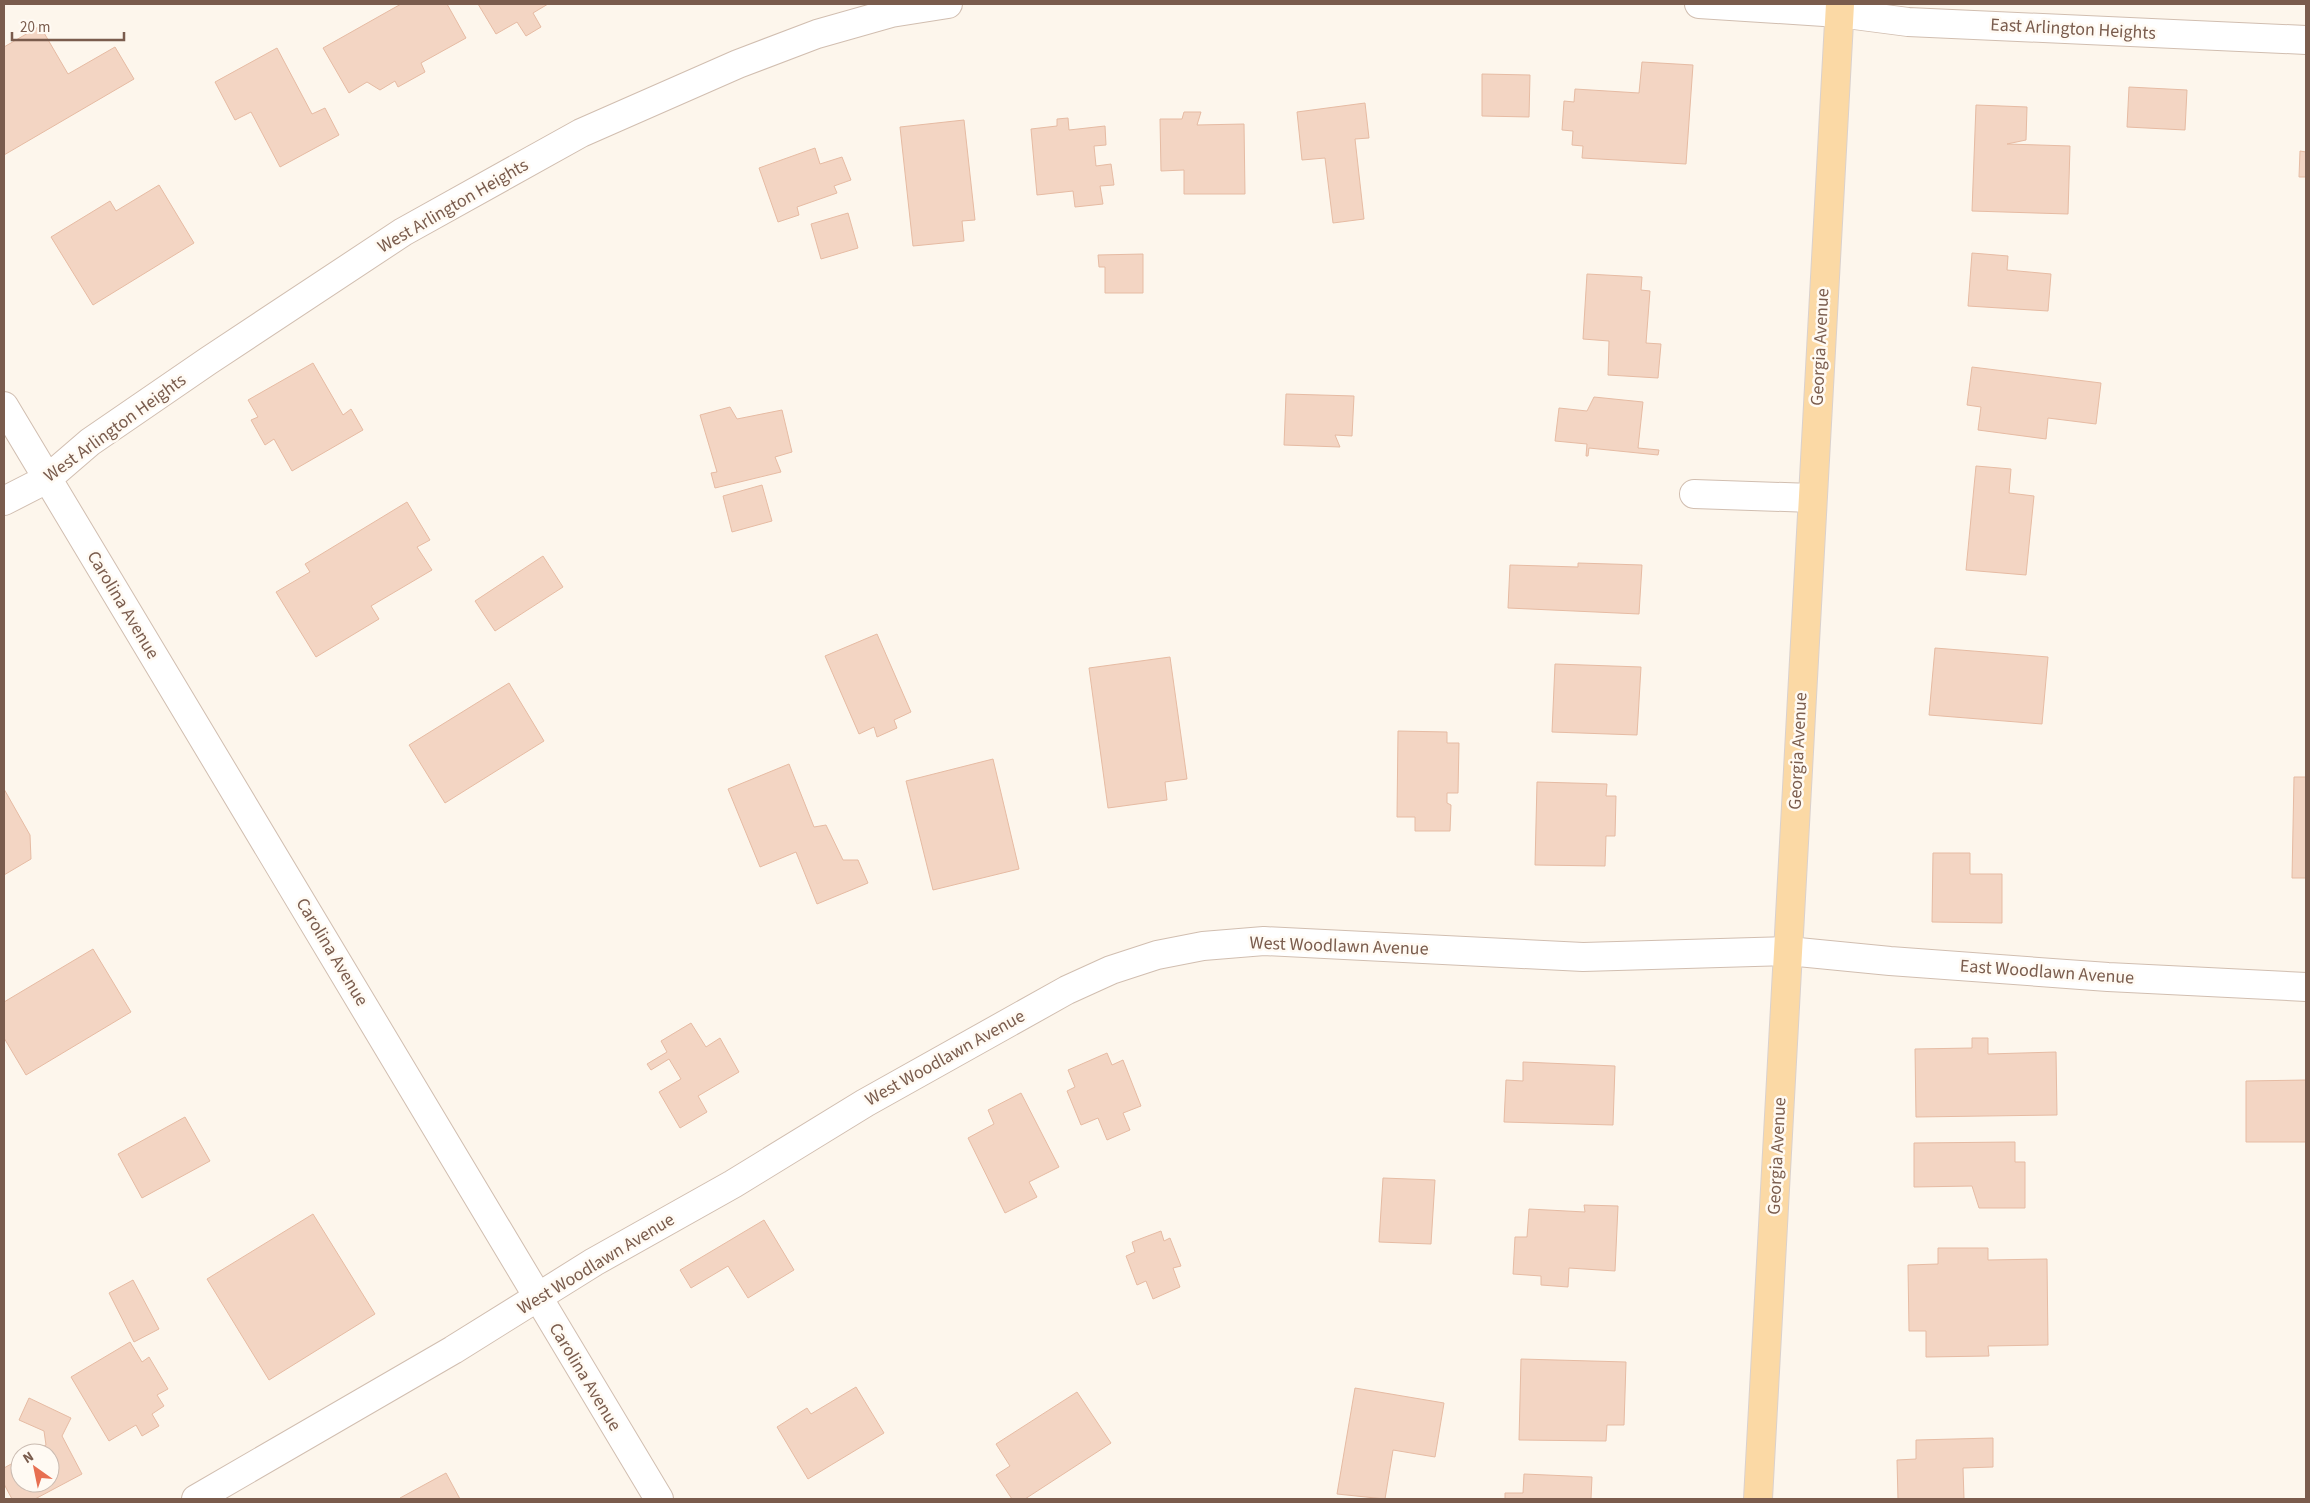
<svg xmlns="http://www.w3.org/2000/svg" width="2310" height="1503" font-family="'Source Sans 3',sans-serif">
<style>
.building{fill:#f3d5c3;stroke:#e6bba3}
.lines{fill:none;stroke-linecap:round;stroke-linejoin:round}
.minor-casing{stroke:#d1beb0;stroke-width:30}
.major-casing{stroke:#dad1cd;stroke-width:30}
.minor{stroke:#fff;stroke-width:28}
.major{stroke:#fbd9a5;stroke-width:28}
.labels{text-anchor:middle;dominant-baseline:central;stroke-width:5;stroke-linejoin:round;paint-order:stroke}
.street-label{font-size:18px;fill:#7a5c4d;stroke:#fffaf3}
</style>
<rect width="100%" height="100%" fill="#fdf6ec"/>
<path class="building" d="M401,4H447L466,38L421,63L425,72L398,87L395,81L380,90L367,82L349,93L323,48Z
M478,4H548L533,13L541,27L526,36L517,22L496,34Z
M40,26L68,74L115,47L134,79L4,155V47Z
M277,48L312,114L325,108L339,135L280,167L251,112L235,120L215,82Z
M1642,62L1693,65L1686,164L1582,158L1583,146L1572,145L1573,131L1562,130L1564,101L1574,102L1575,89L1639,93Z
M1482,74L1530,75L1529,117L1482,116Z
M2129,87L2187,90L2185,130L2127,127Z
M1365,103L1369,138L1355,139L1364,219L1333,223L1325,158L1302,160L1297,112Z
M1976,105L2027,107L2026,140L2007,144L2070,146L2068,214L1972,211Z
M1184,112H1201L1197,125L1244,124L1245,194H1184V170L1161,171L1160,119H1182Z
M1068,118L1069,130L1105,126L1106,145L1094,146L1096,166L1111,164L1114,185L1100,186L1103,204L1075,207L1073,191L1037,195L1031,129L1057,126V119Z
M964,120L975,220L962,221L964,241L913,246L900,127Z
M815,148L820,164L842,157L851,180L834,186L837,193L797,207L799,215L778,222L759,168Z
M2300,151L2306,152V177H2299Z
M159,185L194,243L93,305L51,237L110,201L116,211Z
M848,213L858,248L821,259L811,224Z
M1972,253L2008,256L2007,270L2051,274L2048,311L1968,306Z
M1143,254V293H1105V267H1099L1098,255Z
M1587,274L1642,277L1641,290L1650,291L1646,343L1661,344L1658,378L1608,375L1609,341L1583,339Z
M313,363L343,415L351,409L363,430L292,471L274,439L265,445L251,420L258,417L248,400Z
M1972,367L2101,383L2096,424L2048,418L2046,439L1978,430L1981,407L1967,405Z
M1286,394L1354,396L1352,436L1335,435L1340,447L1284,445Z
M1594,397L1643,402L1638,448L1659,450L1658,455L1589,448L1588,456H1586L1587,444L1555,441L1559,408L1587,411Z
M730,407L737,419L782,410L792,452L775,457L781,472L715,488L711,473L717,472L700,415Z
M1976,466L2011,469L2009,493L2034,496L2026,575L1966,570Z
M762,485L772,521L732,532L723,496Z
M407,502L430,540L417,547L432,570L371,606L379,619L316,657L276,592L310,572L305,564Z
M543,556L563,587L495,631L475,601Z
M1578,563L1642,565L1639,614L1508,608L1510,565L1578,567Z
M877,634L911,712L894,720L897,728L877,737L874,727L859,734L825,656Z
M1935,648L2048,657L2042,724L1929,715Z
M1170,657L1187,779L1165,782L1167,800L1108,808L1089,668Z
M1555,664L1641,667L1637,735L1552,732Z
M509,683L544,741L445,803L409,745Z
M1398,731L1447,732V743H1459L1458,793H1447V803L1451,805L1450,831H1415V817H1397Z
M993,759L1019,869L933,890L906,781Z
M789,764L814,827L826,825L843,860H858L868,883L817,904L796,852L760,867L728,789Z
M2294,777H2306V878H2292Z
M1537,782L1607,784L1606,796H1616L1615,836H1606L1605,866L1535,865Z
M4,789L30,835L31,859L4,875Z
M1933,853H1970V874H2002V923L1932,922Z
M93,949L131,1012L26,1075L4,1038V1002Z
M691,1023L706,1047L720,1038L739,1072L698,1096L707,1112L680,1128L659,1092L681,1079L669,1059L651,1070L647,1064L667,1052L661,1041Z
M1972,1038H1988V1054L2056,1052L2057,1115L1916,1117L1915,1049L1972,1048Z
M1107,1053L1112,1065L1123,1060L1141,1106L1123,1113L1130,1130L1107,1140L1098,1118L1081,1125L1067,1091L1075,1087L1068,1070Z
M1523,1062L1615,1066L1613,1125L1504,1122L1506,1080L1523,1081Z
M2306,1080V1142H2246V1081Z
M1021,1093L1059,1167L1029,1182L1037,1197L1005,1213L968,1138L994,1124L988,1110Z
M185,1117L210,1161L142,1198L118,1154Z
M2015,1142V1162H2025V1208H1979L1972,1186L1914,1187V1143Z
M1383,1178L1435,1180L1431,1244L1379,1242Z
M1584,1205L1618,1206L1615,1271L1569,1268L1568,1287L1541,1285V1276L1513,1274L1515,1237H1527L1529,1209L1585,1212Z
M313,1214L375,1314L269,1380L207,1279Z
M764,1220L794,1270L748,1298L728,1266L691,1288L680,1270Z
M1161,1231L1164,1241L1170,1238L1181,1266L1173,1268L1180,1287L1153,1299L1146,1281L1137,1285L1126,1256L1135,1252L1132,1242Z
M1938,1248H1988V1260L2047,1259L2048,1345L1988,1346L1989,1356L1926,1357V1331H1909L1908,1265L1938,1264Z
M133,1280L159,1329L134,1342L109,1293Z
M130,1342L142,1362L149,1357L168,1389L157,1395L164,1406L152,1414L159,1426L142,1436L136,1425L109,1441L71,1377Z
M1521,1359L1626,1362L1624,1425H1607L1606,1441L1519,1440Z
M856,1387L884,1433L808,1479L777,1427L807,1408L811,1414Z
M1355,1388L1444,1403L1435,1457L1393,1450L1385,1499L1337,1494Z
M1077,1392L1111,1443L1025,1499H1012L996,1475L1010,1466L996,1444Z
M29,1398L71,1418L62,1436L82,1474L35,1499H12L4,1484V1468L20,1459V1483H50V1453H32L46,1445L44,1431L19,1420Z
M1993,1438V1467L1963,1468L1964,1499H1898L1897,1460L1916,1459V1440Z
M446,1473L460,1499H400V1498Z
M1524,1474L1592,1477L1591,1499H1505V1493H1523Z"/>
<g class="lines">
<g class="minor-casing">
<path id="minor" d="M1699,4L1839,13L1908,22L2306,40
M4,406L659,1499
M1694,494L1812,498
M4,501L47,479L90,442L208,361L403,232L581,133L738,64L817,34L891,13L948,4
M196,1499L453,1350L594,1262L733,1184L865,1103L1067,990L1111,970L1157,955L1203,946L1264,941L1583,957L1788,951L1890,961L2108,977L2306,987"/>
</g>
<g class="major-casing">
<path id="major" d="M1758,1499L1840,4"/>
</g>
<use href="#minor" class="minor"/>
<use href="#major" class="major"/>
</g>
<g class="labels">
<g class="street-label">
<text transform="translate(2073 29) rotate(3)">East Arlington Heights</text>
<text transform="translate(453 206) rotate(-30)">West Arlington Heights</text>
<text transform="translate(1820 347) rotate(-87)">Georgia Avenue</text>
<text transform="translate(115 428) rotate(-36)">West Arlington Heights</text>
<text transform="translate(123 605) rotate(59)">Carolina Avenue</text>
<text transform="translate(1798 751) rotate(-87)">Georgia Avenue</text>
<text transform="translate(1339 946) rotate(2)">West Woodlawn Avenue</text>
<text transform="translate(332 952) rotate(59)">Carolina Avenue</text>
<text transform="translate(2047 972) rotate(4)">East Woodlawn Avenue</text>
<text transform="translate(945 1058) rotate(-29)">West Woodlawn Avenue</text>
<text transform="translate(1777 1156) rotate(-87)">Georgia Avenue</text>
<text transform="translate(596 1264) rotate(-31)">West Woodlawn Avenue</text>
<text transform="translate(585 1377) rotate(59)">Carolina Avenue</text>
</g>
</g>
<rect width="2310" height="1503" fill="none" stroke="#7a5c4d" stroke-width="10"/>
<g transform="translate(35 1468) rotate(327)"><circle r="24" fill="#fffaf3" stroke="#cabbb1"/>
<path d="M0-4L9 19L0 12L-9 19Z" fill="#e76f51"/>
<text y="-8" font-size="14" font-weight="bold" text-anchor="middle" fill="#7a5c4d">N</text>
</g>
<path d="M12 32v8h112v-8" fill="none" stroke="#7a5c4d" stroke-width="2.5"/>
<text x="20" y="32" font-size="15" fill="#7a5c4d" stroke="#fffaf3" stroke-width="4" paint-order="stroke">20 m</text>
</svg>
